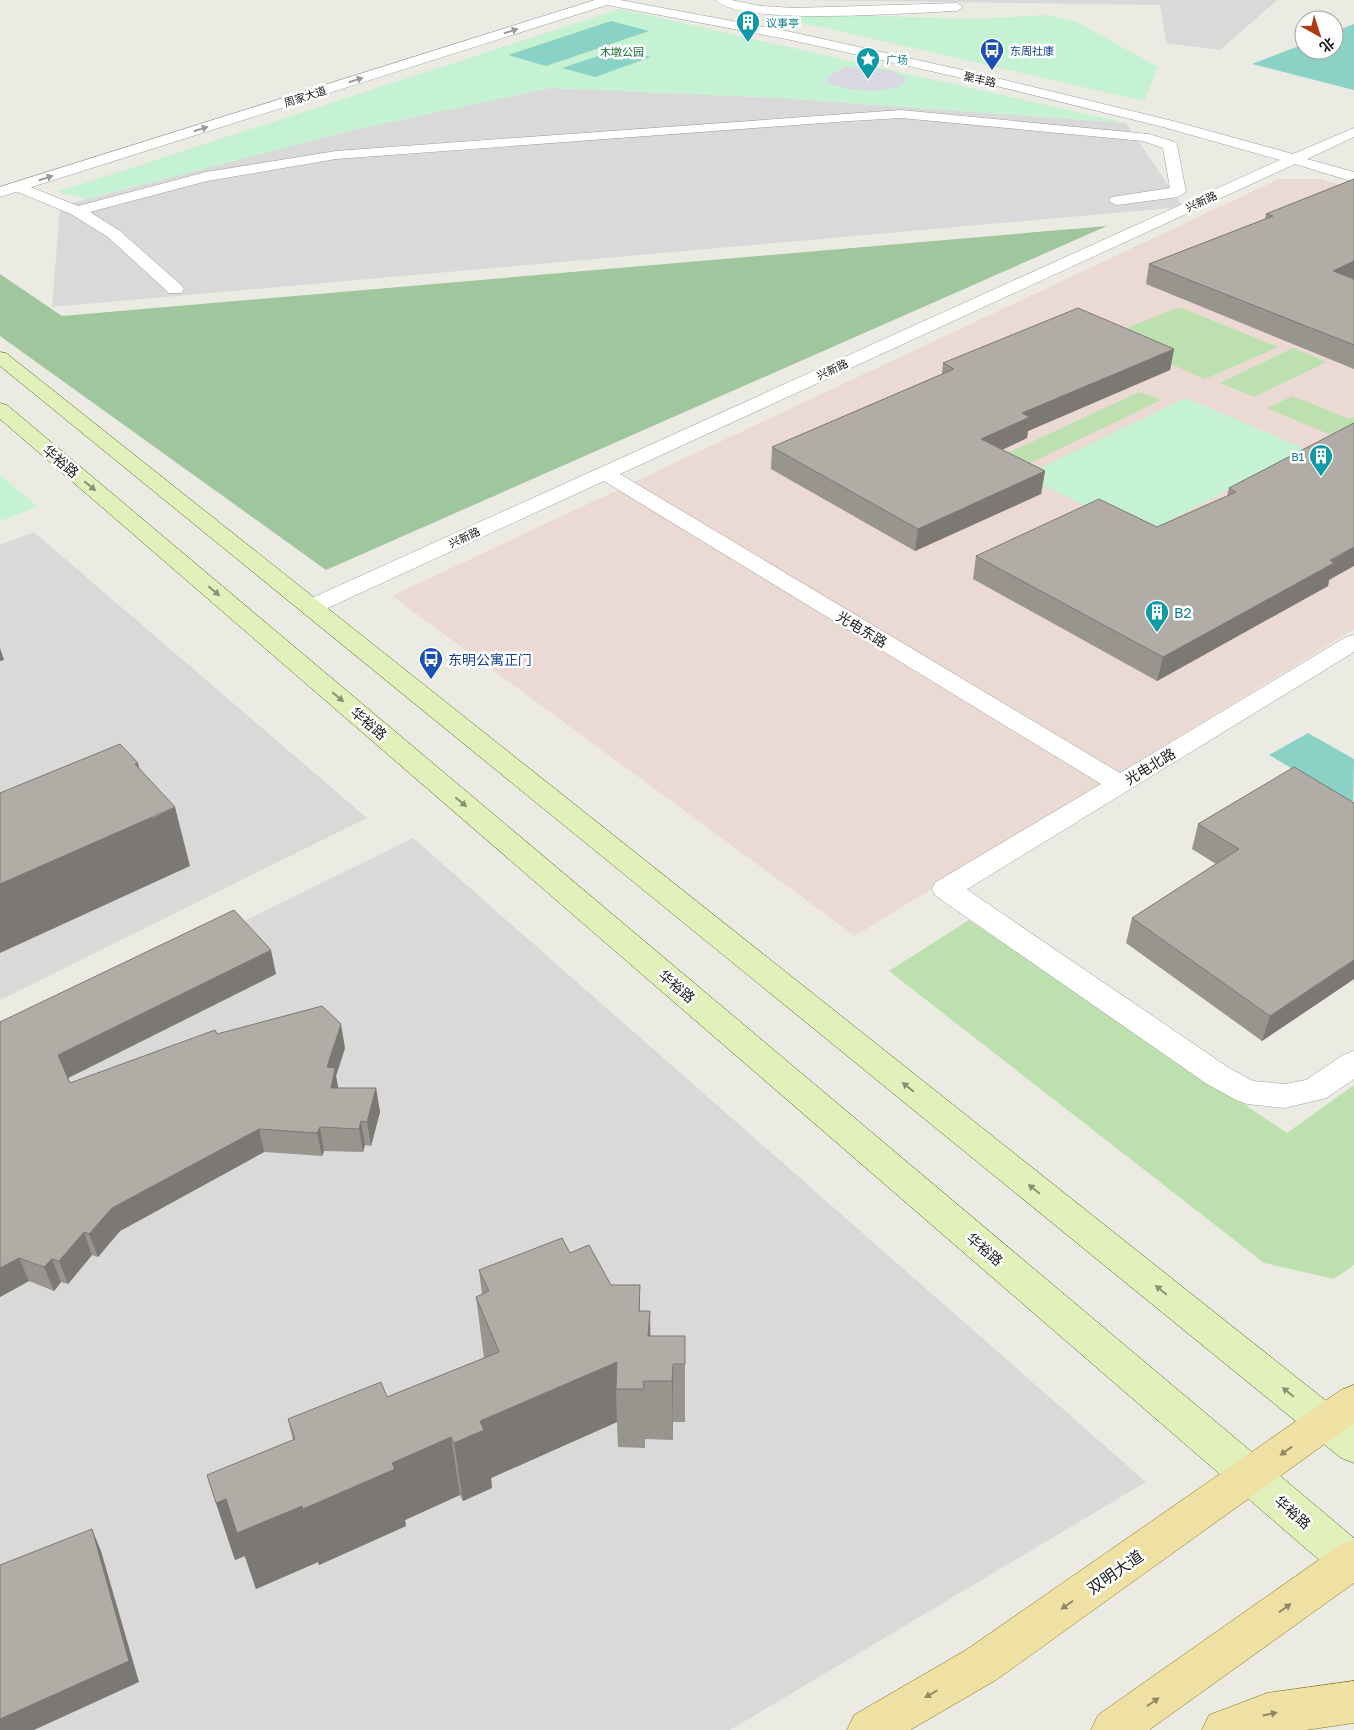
<svg xmlns="http://www.w3.org/2000/svg" width="1354" height="1730" font-family="'Golos Text','Noto Sans SC',sans-serif">
<style>
.residential{fill:#dad9d9}
.commercial{fill:#ebdad3}
.grass{fill:#bce0ae}
.forest{fill:#9fc69c}
.park{fill:#c4f2d2}
.pitch{fill:#8ad2c6}
.plaza{fill:#d9d7e1}
.lines{fill:none;stroke-linecap:round;stroke-linejoin:round}
.minor-casing{stroke:#9d9d9d;stroke-width:1}
.tertiary-casing{stroke:#9d9d9d;stroke-width:1}
.secondary-casing{stroke:#496412;stroke-width:1}
.primary-casing{stroke:#817512;stroke-width:1}
.minor{fill:#fff;fill-rule:evenodd}
.tertiary{fill:#fff;fill-rule:evenodd}
.secondary{fill:#e2f1bc;fill-rule:evenodd}
.primary{fill:#efe0a4;fill-rule:evenodd}
.wall{fill:#98958f}
.shaded-wall{fill:#7c7974}
.building{fill:#b1ada6;stroke:#7c7974}
.oneway{fill:#999}
.oneway2{fill:#899174}
.oneway3{fill:#908867}
.labels{text-anchor:middle;dominant-baseline:central;stroke-width:5;stroke-linejoin:round;paint-order:stroke}
.far-culture-label{font-size:11px;fill:#0d838f;stroke:#fff;text-anchor:start}
.far-transit-label{font-size:11px;fill:#164399;stroke:#fff;text-anchor:start}
.far-park-label{font-size:11px;fill:#186b32;stroke:#fff}
.far-street-label{font-size:11px;fill:#1c1c1c;stroke:#fff}
.street-label{font-size:14px;fill:#1c1c1c;stroke:#fff}
.culture-label{font-size:14px;fill:#0d838f;stroke:#fff;text-anchor:start}
.transit-label{font-size:14px;fill:#164399;stroke:#fff;text-anchor:start}
.near-street-label{font-size:16px;fill:#1c1c1c;stroke:#fff}
</style>
<rect width="100%" height="100%" fill="#ecebe3"/>
<path class="residential" d="M793,0H1277L1220,50L1166,43L1160,5Z
M550,88L781,98L1126,123L1183,207L52,307L60,206L349,131Z
M34,532L367,818L0,1000V545Z
M413,838L1146,1482L730,1730H0V1041Z"/>
<path class="commercial" d="M1279,179H1320L1354,188V629L855,936L392,596Z"/>
<path class="grass" d="M1179,307L1278,347L1205,379L1107,336Z
M1293,348L1327,362L1254,397L1220,383Z
M1139,392L1161,400L1016,470L993,460Z
M1293,396L1349,419L1354,417V429L1338,438L1267,408Z
M969,920L1287,1133L1354,1085V1265L1334,1279L1264,1263L889,971Z"/>
<path class="forest" d="M1107,226L326,570L0,336V274L62,316Z"/>
<path class="park" d="M620,9L1126,123L781,98L550,88L349,131L87,199L57,192Z
M756,12L971,19L1044,15L1075,21L1158,67L1144,101Z
M1186,398L1305,449L1144,534L1023,476Z
M0,475L38,507L0,521Z"/>
<path class="pitch" d="M611,21L649,31L546,66L508,55Z
M1354,24V90L1252,64L1304,44V50H1334V32Z
M619,49L651,57L595,77L562,68Z
M1308,733L1354,759L1353,804L1269,755Z"/>
<path class="plaza" d="M845,67L890,70L904,77L906,81L896,88L874,91L848,89L825,82L831,75Z"/>
<g class="lines">
<g class="minor-casing">
<path id="minor" d="M716,0H731L761,6L794,8L957,3L963,7L957,11C917,12 739,27 716,0Z
M901,110L1149,134L1175,142L1177,145L1186,192L1178,197L1117,205L1112,203L1109,200L1112,197L1170,188L1163,148L1143,141L901,118L850,121L336,159L207,181L90,212L120,231L181,285L184,289L181,293H169L108,237L71,214L13,190L10,187L18,182L78,206L206,172L336,151Z
M946,880L956,882L1229,1068L1253,1081L1285,1084L1306,1080L1343,1055L1354,1051V1079L1326,1098L1285,1108L1247,1104L1236,1100L1207,1084L936,896L932,889L936,882Z"/>
</g>
<g class="tertiary-casing">
<path id="tertiary" d="M595,0H620L791,32L980,74L1173,121L1293,154L1354,128V137L1307,159L1354,172V182L1295,164L620,474L1120,773L1346,637L1354,635V652L956,896L946,898L936,896L932,889L936,882L1101,784L604,481L319,612L311,614L303,612L300,607L303,602L1280,160L1163,127L980,82L791,40L607,5L0,197V187Z"/>
</g>
<g class="secondary-casing">
<path id="secondary" d="M0,352L6,353L1354,1423V1463L1341,1458L0,366Z
M0,403L7,405L1354,1538V1583L1340,1578L0,419Z"/>
</g>
<g class="primary-casing">
<path id="primary" d="M1354,1385V1423L996,1680L910,1730H847L854,1715L966,1650L1341,1390Z
M1354,1540V1583L1149,1730H1091L1098,1715L1340,1545Z
M1354,1681V1723L1306,1730H1202L1209,1715L1267,1693Z"/>
</g>
<use href="#minor" class="minor"/>
<use href="#tertiary" class="tertiary"/>
<use href="#secondary" class="secondary"/>
<use href="#primary" class="primary"/>
</g>
<path class="wall" d="M1354,179V278H1353L1354,279V369L1146,284L1149,264L1265,219L1266,214Z
M1174,349L1170,370L1028,431L1027,438L1002,450L1045,471L1041,494L915,551L771,469L772,447L942,374L943,363Z
M1354,423L1329,580L1328,586L1157,681L973,579L976,556L1157,527L1227,496L1229,488Z
M1354,803V979L1262,1041L1126,943L1132,918L1216,864L1192,849L1198,824Z
M276,974L68,1078L70,1083L217,1034L345,1048L336,1076L338,1088H376L380,1112L371,1146L365,1145L363,1152L324,1151L322,1156L264,1152L120,1231L98,1257L92,1255L68,1284L61,1282L54,1291L29,1281L0,1297V1022Z
M570,1253L611,1285H640V1311H650V1336H685V1422H673V1440L645,1439V1448L618,1447L617,1422L491,1478L492,1488L463,1501L460,1495L405,1520L406,1526L319,1565L318,1562L256,1589L245,1556L235,1560L216,1503L293,1440L288,1419L387,1397L484,1358L476,1297L482,1294L479,1270Z"/>
<path class="shaded-wall" d="M1354,261V278L1328,291L1333,271Z
M1174,349L1170,370L1028,431L1027,438L978,461L981,439L1022,413Z
M1045,471L1041,494L915,551L918,529Z
M1354,547V566L1329,580L1328,586L1157,681L1163,657Z
M0,648L4,660L0,661Z
M138,763L152,818L175,807L190,866L0,953V884L135,764Z
M271,950L276,974L66,1079L58,1055Z
M1354,960V979L1262,1041L1270,1016Z
M341,1024L345,1048L336,1076L339,1092L336,1111L327,1067Z
M376,1088L380,1112L371,1146L367,1122Z
M361,1121L365,1145L363,1152L359,1129Z
M320,1127L324,1151L322,1156L317,1133Z
M259,1129L264,1152L120,1231L98,1257L89,1234L112,1208Z
M84,1232L92,1255L68,1284L59,1261Z
M19,1258L29,1281L0,1297V1268Z
M52,1259L61,1282L54,1291L44,1267Z
M650,1311L651,1370L648,1336Z
M617,1362L616,1389L617,1422L491,1478L492,1488L463,1501L454,1443L480,1421Z
M673,1364V1440L672,1381Z
M451,1437L460,1495L405,1520L406,1526L319,1565L303,1509L392,1463Z
M226,1499L245,1556L235,1560L216,1503Z
M302,1506L318,1562L256,1589L237,1533Z
M92,1529L101,1551L139,1682L34,1730H0V1719Z"/>
<path class="building" d="M1354,179V261L1333,271L1354,279V345L1149,264L1273,216L1266,214Z
M1078,308L1174,349L1022,413L1030,417L981,439L1045,471L918,529L772,447L954,369L943,363Z
M1354,423V547L1330,560L1334,563L1163,657L976,556L1099,499L1157,527L1236,492L1229,488Z
M120,744L138,763L135,764L175,807L0,884V793Z
M1294,767L1354,803V960L1270,1016L1132,918L1239,849L1198,824Z
M234,910L271,950L58,1055L70,1083L215,1030L217,1034L322,1006L341,1024L327,1067L335,1068L331,1088H376L367,1122L361,1121L359,1129L320,1127L317,1133L259,1129L112,1208L89,1234L84,1232L59,1261L52,1259L44,1267L19,1258L0,1268V1022Z
M562,1238L570,1253L589,1245L611,1285H640L639,1311H650L648,1336H685V1364H673L672,1381H643L644,1389H616L617,1362L480,1421L484,1430L454,1443L451,1437L392,1463L395,1469L303,1509L302,1506L237,1533L226,1499L216,1503L207,1475L295,1439L288,1419L381,1382L387,1397L499,1352L476,1297L489,1291L479,1270Z
M92,1529L129,1661L0,1719V1565Z"/>
<defs><path id="oneway-solid" d="M-6-.8H1V-3.2L6.5 0L1 3.2V.8H-6Z" transform="scale(1.25)"/></defs>
<g class="oneway">
<use href="#oneway-solid" transform="translate(511 31) rotate(-18)"/>
<use href="#oneway-solid" transform="translate(356 80) rotate(-18)"/>
<use href="#oneway-solid" transform="translate(201 129) rotate(-18)"/>
<use href="#oneway-solid" transform="translate(46 178) rotate(-18)"/>
</g>
<g class="oneway2">
<use href="#oneway-solid" transform="translate(90 486) rotate(40)"/>
<use href="#oneway-solid" transform="translate(214 591) rotate(40)"/>
<use href="#oneway-solid" transform="translate(338 697) rotate(40)"/>
<use href="#oneway-solid" transform="translate(461 802) rotate(40)"/>
<use href="#oneway-solid" transform="translate(908 1087) rotate(-141)"/>
<use href="#oneway-solid" transform="translate(1034 1189) rotate(-141)"/>
<use href="#oneway-solid" transform="translate(1161 1290) rotate(-141)"/>
<use href="#oneway-solid" transform="translate(1288 1392) rotate(-141)"/>
</g>
<g class="oneway3">
<use href="#oneway-solid" transform="translate(1286 1451) rotate(144)"/>
<use href="#oneway-solid" transform="translate(1067 1605) rotate(145)"/>
<use href="#oneway-solid" transform="translate(1285 1608) rotate(-35)"/>
<use href="#oneway-solid" transform="translate(931 1694) rotate(150)"/>
<use href="#oneway-solid" transform="translate(1153 1702) rotate(-35)"/>
<use href="#oneway-solid" transform="translate(1270 1714) rotate(-12)"/>
</g>
<defs>
<g id="building-pin" transform="scale(1.25)"><path d="M0 17L-7.5 6A9.5 9.5 0 1 1 7.5 6Z" fill="#0f9aa8" stroke="#fff"/><path d="M-4-6H4V6H1V3H-1V6H-4ZM-2.5-4.3h1.7v1.8h-1.7ZM.8-4.3h1.7v1.8H.8ZM-2.5-1h1.7V.8h-1.7ZM.8-1h1.7V.8H.8Z" fill="#fff"/></g>
<g id="bus-pin" transform="scale(1.25)"><path d="M0 17L-7.5 6A9.5 9.5 0 1 1 7.5 6Z" fill="#1a4fb4" stroke="#fff"/><path d="M-5-6H5V4H4V6H2V4H-2V6H-4V4H-5ZM-3.5-4V0h7V-4ZM-3.5 1.2v1.5H-2V1.2ZM2 1.2v1.5H3.5V1.2Z" fill="#fff"/></g>
<g id="sight-pin" transform="scale(1.25)"><path d="M0 17L-7.5 6A9.5 9.5 0 1 1 7.5 6Z" fill="#0f9aa8" stroke="#fff"/><path d="M0-6L1.8-2.2L6-1.7L2.9 1.2L3.7 5.4L0 3.3L-3.7 5.4L-2.9 1.2L-6-1.7L-1.8-2.2Z" fill="#fff"/></g>
</defs>
<g fill-rule="evenodd">
<use href="#building-pin" x="748" y="22"/>
<use href="#bus-pin" x="992" y="50"/>
<use href="#sight-pin" x="868" y="59"/>
<use href="#building-pin" x="1321" y="456"/>
<use href="#building-pin" x="1157" y="612"/>
<use href="#bus-pin" x="431" y="659"/>
</g>
<g class="labels">
<g class="far-culture-label">
<text x="766" y="22">议事亭</text>
<text x="886" y="59">广场</text>
<text x="1304" y="456" text-anchor="end">B1</text>
</g>
<g class="far-transit-label">
<text x="1010" y="50">东周社康</text>
</g>
<g class="far-park-label">
<text x="622" y="51">木墩公园</text>
</g>
<g class="far-street-label">
<text transform="translate(980 79) rotate(13)">聚丰路</text>
<text transform="translate(305 96) rotate(-18)">周家大道</text>
<text transform="translate(1201 201) rotate(-25)">兴新路</text>
<text transform="translate(832 369) rotate(-25)">兴新路</text>
<text transform="translate(464 537) rotate(-25)">兴新路</text>
</g>
<g class="street-label">
<text transform="translate(61 461) rotate(40)">华裕路</text>
<text transform="translate(862 629) rotate(31)">光电东路</text>
<text transform="translate(369 723) rotate(40)">华裕路</text>
<text transform="translate(1150 766) rotate(-31)">光电北路</text>
<text transform="translate(677 986) rotate(40)">华裕路</text>
<text transform="translate(985 1249) rotate(40)">华裕路</text>
<text transform="translate(1293 1512) rotate(41)">华裕路</text>
</g>
<g class="culture-label">
<text x="1174" y="612">B2</text>
</g>
<g class="transit-label">
<text x="448" y="659">东明公寓正门</text>
</g>
<g class="near-street-label">
<text transform="translate(1115 1572) rotate(-35)">双明大道</text>
</g>
</g>
<g transform="translate(1319 35) rotate(141)"><circle r="24" fill="#ffffff" stroke="#a4a4a4"/>
<path d="M0-4L9 19L0 12L-9 19Z" fill="#af3a18"/>
<text y="-8" font-size="14" font-weight="bold" text-anchor="middle" fill="#1c1c1c">北</text>
</g>
</svg>
